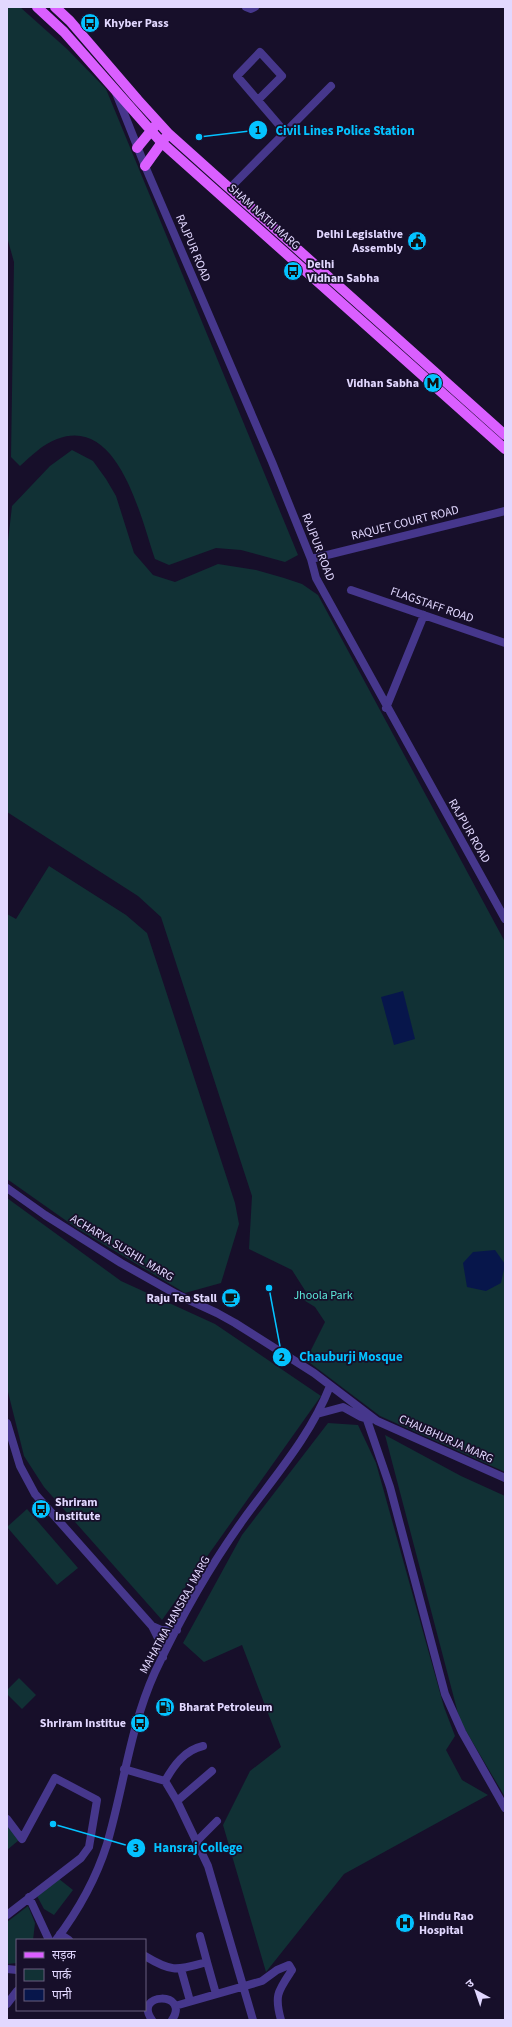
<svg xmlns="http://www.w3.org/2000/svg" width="512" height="2027" font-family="'Source Sans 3','Noto Sans Devanagari',sans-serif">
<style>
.green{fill:#113135}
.water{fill:#07164b}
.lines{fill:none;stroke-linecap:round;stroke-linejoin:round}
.minor{stroke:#46378c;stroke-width:8}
.major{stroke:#da5fff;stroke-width:10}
.labels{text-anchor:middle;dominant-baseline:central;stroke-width:3.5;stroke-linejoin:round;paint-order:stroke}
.poi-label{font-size:12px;font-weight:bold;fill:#e2d8ff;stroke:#170f2a;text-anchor:start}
.street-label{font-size:12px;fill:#e2d8ff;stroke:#170f2a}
.park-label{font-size:12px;fill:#5be8d9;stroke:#170f2a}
.leader{fill:none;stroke:#04c2ff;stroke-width:1.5}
.callout-dot{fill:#04c2ff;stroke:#170f2a;stroke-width:1.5}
.mark-label{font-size:12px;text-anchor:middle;font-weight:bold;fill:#111}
.callout-label{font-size:13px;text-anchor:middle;font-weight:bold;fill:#04c2ff;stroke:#170f2a;stroke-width:3.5;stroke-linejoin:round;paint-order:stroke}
</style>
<rect width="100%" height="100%" fill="#170f2a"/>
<path class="green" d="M7,7H20L67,49L106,89L298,555L285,562L241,550L216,548L169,565L155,559C141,519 119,415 57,439C43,444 31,456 20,466L11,457L14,262L7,237Z
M72,450L93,461L106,479L116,496L134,553L153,575L175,582L218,564L256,570L284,578L302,584L318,595L505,942V1472L380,1416L306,1360L325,1322L315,1307L302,1299L306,1292L292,1270L249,1249L252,1196L161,917L138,896L7,812V550L12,506L50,466Z
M49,866L126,915L147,933L235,1203L239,1224L221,1283L185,1293L78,1229L7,1179V914L16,919Z
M7,1198L121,1281L215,1324L321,1396L162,1620L44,1487L24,1456L7,1388Z
M328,1423L358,1425L376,1463L444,1707L455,1736L446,1750L462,1780L488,1795L344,1874L266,1972L223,1825L250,1771L281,1747L242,1645L204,1662L183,1643L242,1535Z
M385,1435L461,1476L505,1496V1797L460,1721Z
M27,1509L78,1568L57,1585L7,1527Z
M19,1678L36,1695L22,1709L7,1694V1690Z
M7,1825L19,1840L7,1850Z
M59,1879L73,1890L54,1915L44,1909L37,1896Z
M28,1906L35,1923L33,1940H17V1963L7,1964V1922Z"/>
<path class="water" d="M403,991L415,1039L394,1045L381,997Z
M495,1250L505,1264L501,1283L486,1291L467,1287L463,1263L473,1252Z"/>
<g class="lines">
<path class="minor" d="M246,7L251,9L255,7
M116,93L145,166L272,462L311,559L316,578L505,919
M258,100L282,76L260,52L237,76L285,132
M230,188L331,86
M311,559L505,511
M351,590L505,643
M386,708L424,615
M7,1188L45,1215L121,1263L176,1294L217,1313L235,1323L314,1373L377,1421L505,1478
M317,1414L343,1407L361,1417L371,1420
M367,1420L390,1487L445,1694L462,1732L505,1808
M7,1423L20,1466L35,1494L152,1626L158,1638L163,1657
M152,1626L161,1630H177
M203,1746C185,1750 174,1765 165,1781L177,1801L208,1866L253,2020
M124,1769L165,1781
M177,1801L212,1771
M7,1819L22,1839L55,1778L97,1800L89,1847L81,1858L7,1915
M197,1841L217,1821
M29,1897L49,1940
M60,1934L69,1940
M56,1940C78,1911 96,1879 107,1844C124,1786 130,1727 155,1672C179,1621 210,1566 243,1520C274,1477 310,1437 330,1386
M145,1956C173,1973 177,1970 207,1962L200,1936
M207,1962L216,1994
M7,1969L17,1970
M181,1969L190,2001
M7,2004L17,1991
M175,2006L262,1981L277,1970L289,1965L292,1970C278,1991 274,1995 281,2020
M152,2020C132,1992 191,1991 172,2020"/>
<path class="major" d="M37,7L64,32L161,142L505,449
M55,7L70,21L138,100L169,134L505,435
M137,148L155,126
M145,166L165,138"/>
</g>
<defs>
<g id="bus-disc" transform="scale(1)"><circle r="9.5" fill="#04c2ff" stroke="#170f2a"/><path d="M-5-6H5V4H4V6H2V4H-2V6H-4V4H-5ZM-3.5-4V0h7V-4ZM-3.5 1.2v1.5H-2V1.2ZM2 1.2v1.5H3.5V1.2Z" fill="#111"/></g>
<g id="civic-disc" transform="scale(1)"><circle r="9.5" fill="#04c2ff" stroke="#170f2a"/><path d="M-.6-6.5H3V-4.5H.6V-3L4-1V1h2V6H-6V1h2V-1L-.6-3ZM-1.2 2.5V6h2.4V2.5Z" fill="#111"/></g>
<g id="metro-disc" transform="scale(1)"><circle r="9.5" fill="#04c2ff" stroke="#170f2a"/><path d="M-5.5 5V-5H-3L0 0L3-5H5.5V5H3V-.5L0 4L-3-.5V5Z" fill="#111"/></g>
<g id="cafe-disc" transform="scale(1)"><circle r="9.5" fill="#04c2ff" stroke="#170f2a"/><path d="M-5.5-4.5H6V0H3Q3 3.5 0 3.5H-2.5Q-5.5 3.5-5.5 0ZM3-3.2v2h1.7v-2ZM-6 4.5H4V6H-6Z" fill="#111"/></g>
<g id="fuel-disc" transform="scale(1)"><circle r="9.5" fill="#04c2ff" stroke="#170f2a"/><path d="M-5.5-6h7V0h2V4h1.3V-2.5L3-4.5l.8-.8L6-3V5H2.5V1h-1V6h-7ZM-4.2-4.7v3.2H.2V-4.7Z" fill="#111"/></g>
<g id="hospital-disc" transform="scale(1)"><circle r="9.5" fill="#04c2ff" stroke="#170f2a"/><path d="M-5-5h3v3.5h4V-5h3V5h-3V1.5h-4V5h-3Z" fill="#111"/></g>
</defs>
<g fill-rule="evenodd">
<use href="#bus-disc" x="90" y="23"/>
<use href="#civic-disc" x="417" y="241"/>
<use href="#bus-disc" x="293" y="271"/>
<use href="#metro-disc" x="433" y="383"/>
<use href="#cafe-disc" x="231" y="1298"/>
<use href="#bus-disc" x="41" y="1509"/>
<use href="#fuel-disc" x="165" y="1707"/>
<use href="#bus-disc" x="140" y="1723"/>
<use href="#hospital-disc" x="405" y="1923"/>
</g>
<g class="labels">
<g class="poi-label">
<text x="104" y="23">Khyber Pass</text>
<text x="403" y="234" text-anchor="end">Delhi Legislative<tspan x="403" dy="14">Assembly</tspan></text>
<text x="307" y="264">Delhi<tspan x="307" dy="14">Vidhan Sabha</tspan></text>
<text x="419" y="383" text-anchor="end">Vidhan Sabha</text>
<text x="217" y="1298" text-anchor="end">Raju Tea Stall</text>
<text x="55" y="1502">Shriram<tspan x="55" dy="14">Institute</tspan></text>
<text x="179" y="1707">Bharat Petroleum</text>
<text x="126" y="1723" text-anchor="end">Shriram Institue</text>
<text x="419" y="1916">Hindu Rao<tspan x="419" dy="14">Hospital</tspan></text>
</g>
<g class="street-label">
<text transform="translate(264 217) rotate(42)">SHAM NATH MARG</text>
<text transform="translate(193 248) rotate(67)">RAJPUR ROAD</text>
<text transform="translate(405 523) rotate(-14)">RAQUET COURT ROAD</text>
<text transform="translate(318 547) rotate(69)">RAJPUR ROAD</text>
<text transform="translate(432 605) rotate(19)">FLAGSTAFF ROAD</text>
<text transform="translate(469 831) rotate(60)">RAJPUR ROAD</text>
<text transform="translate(122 1248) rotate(31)">ACHARYA SUSHIL MARG</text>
<text transform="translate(446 1439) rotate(24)">CHAUBHURJA MARG</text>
<text transform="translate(175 1615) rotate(-61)">MAHATMA HANSRAJ MARG</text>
</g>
<g class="park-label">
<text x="323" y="1295">Jhoola Park</text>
</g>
</g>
<path class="leader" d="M199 137L258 130M269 1288L282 1357M53 1824L136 1848"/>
<g class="callout-dot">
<circle cx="199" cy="137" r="4"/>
<circle cx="269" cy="1288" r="4"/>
<circle cx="53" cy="1824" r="4"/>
<circle cx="258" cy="130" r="10"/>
<circle cx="282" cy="1357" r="10"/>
<circle cx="136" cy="1848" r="10"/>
</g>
<g class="mark-label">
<text x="258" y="134">1</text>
<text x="282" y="1361">2</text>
<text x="136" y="1852">3</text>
</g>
<g class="callout-label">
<text x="345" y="135">Civil Lines Police Station</text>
<text x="351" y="1361">Chauburji Mosque</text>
<text x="198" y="1852">Hansraj College</text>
</g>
<rect width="512" height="2027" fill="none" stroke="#e2d8ff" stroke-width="16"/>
<rect x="16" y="1939" width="130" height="72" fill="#170f2a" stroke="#685f7f"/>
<rect x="24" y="1952" width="20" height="6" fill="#da5fff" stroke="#685f7f"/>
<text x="52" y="1959" font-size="12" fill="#e2d8ff">सड़क</text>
<rect x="24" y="1969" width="20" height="12" fill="#113135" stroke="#685f7f"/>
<text x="52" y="1979" font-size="12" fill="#e2d8ff">पार्क</text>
<rect x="24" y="1989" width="20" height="12" fill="#07164b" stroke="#685f7f"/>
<text x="52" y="1999" font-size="12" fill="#e2d8ff">पानी</text>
<g transform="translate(476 1991) rotate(320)" stroke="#170f2a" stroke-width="3" paint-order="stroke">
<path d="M0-3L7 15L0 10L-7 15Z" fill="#e2d8ff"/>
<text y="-6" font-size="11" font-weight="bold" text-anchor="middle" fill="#e2d8ff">उ</text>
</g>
</svg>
